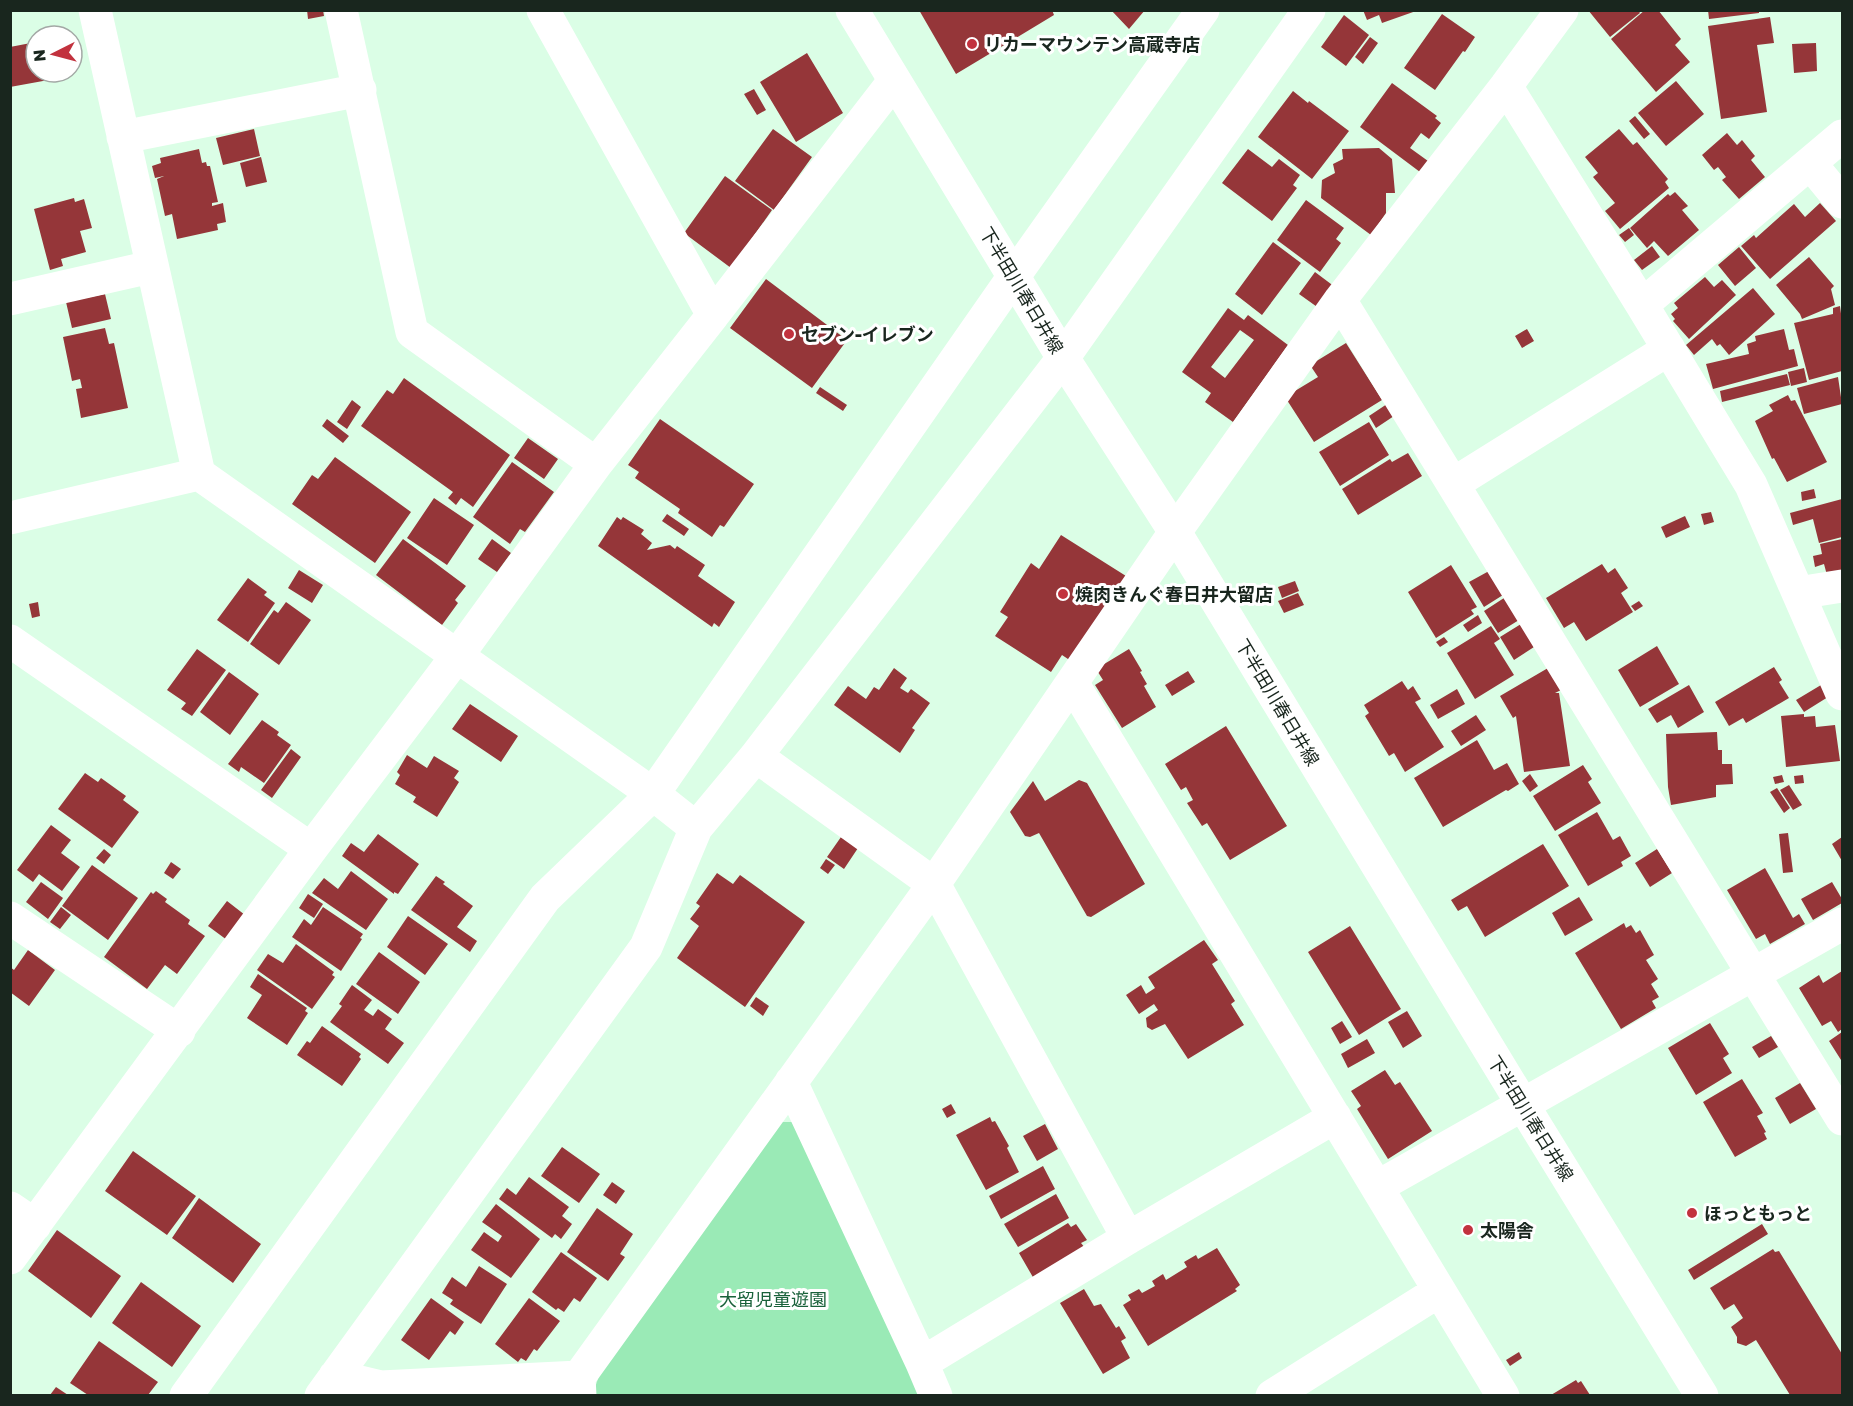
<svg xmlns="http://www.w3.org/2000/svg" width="1853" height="1406" font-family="'Golos Text','Noto Sans JP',sans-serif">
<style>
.green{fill:#9aeab6}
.building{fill:#953639;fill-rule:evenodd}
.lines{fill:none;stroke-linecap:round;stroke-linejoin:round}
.minor{stroke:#fff;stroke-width:33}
.secondary{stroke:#fff;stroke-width:33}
.poi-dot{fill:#c2323e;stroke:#fff;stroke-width:2}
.labels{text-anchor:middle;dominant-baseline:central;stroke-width:6;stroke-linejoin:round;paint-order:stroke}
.poi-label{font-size:18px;font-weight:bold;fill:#19261e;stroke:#fff;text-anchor:start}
.street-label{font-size:18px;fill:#19261e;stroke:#fff}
.park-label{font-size:18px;fill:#19613a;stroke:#fff}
</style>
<rect width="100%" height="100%" fill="#dbfee6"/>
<path class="green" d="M782,1122H795L927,1395L592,1396L599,1376Z"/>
<path class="building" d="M307,10H323L324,16L308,19Z
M919,10H1052L1054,15L956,74Z
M1111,10H1145L1129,29Z
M1363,10H1415L1416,11L1382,23L1379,15L1367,20Z
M1588,10H1638L1640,13L1610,37Z
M1645,10H1658L1681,39L1675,45L1690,62L1656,92L1611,39Z
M1708,10H1759V13L1709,19Z
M1442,14L1475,37L1465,52L1463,51L1435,90L1404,68Z
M1344,15L1369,35L1346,66L1321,47Z
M1770,17L1774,43L1757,45L1767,112L1721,119L1708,26Z
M1370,37L1378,43L1363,64L1355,57Z
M36,42V72H53L54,79L10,87V47Z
M1816,43L1817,71L1794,73L1792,44Z
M807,53L843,113L796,142L760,82Z
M1676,81L1704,114L1666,146L1638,113Z
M1392,83L1437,116L1435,118L1441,123L1429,139L1421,133L1410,148L1428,161L1420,172L1360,127Z
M754,89L766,110L757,115L744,94Z
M1293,91L1308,103L1309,101L1349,131L1312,179L1258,137Z
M1635,116L1650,134L1644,139L1629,121Z
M254,129L260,156L223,165L216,138Z
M773,129L812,157L774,210L735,181Z
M1619,129L1633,145L1637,142L1668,179L1665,182L1669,188L1620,229L1605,211L1615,203L1593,177L1598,173L1585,157Z
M1727,133L1737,145L1742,140L1755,156L1751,160L1765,177L1739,199L1722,180L1726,177L1718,167L1714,170L1702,155Z
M1379,148L1392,159L1395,193H1386V213L1371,235L1321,198L1322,180L1335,173L1333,164L1343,159L1342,149Z
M199,149L202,163L206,162L207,166H210L218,202L212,203V206L223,203L226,222L217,224L218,230L177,239L172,214L165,216L157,179L164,176L155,178L152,166L161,163L160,158Z
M1248,149L1272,167L1279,159L1300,175L1293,185L1297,188L1272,221L1222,183Z
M261,157L267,182L246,187L240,163Z
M725,176L772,210L731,268L684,233Z
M1675,192L1688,206L1682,210L1699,230L1668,256L1654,241L1647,248L1630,228L1668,194L1670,196Z
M74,198L75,202L84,199L92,228L80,231L86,252L61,259L63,266L50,270L34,209Z
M1306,200L1344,228L1336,239L1341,243L1320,272L1277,240Z
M1820,203L1836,221L1770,279L1741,246L1754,235L1756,238L1794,204L1805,217Z
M1629,228L1634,235L1625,242L1619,235Z
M1273,242L1301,263L1262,315L1235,294Z
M1652,246L1660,257L1642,270L1634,260Z
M1739,247L1756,268L1735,286L1718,265Z
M1809,257L1834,286L1831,289L1835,305L1802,319L1800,314L1776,285Z
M1315,272L1335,287L1320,309L1299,294Z
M1705,277L1714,287L1722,280L1736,295L1689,339L1673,321L1675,319L1671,314L1678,308L1674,303Z
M766,279L847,340L812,388L730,328Z
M1753,288L1775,314L1729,355L1720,344L1717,346L1712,339L1694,355L1686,345Z
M105,294L111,319L72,328L66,302Z
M1840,306L1842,321V371L1809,380L1794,323L1833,314V308Z
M1228,308L1244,320L1248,315L1288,345L1233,422L1205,402L1211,393L1182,372ZM1240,330L1254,340L1225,378L1211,367Z
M105,328L109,344L114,343L128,408L81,418L76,389L82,388L80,379L72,381L63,337Z
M1527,329L1534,341L1522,348L1515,336Z
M1784,329L1789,350L1794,349L1798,366L1713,389L1706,364L1749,354L1747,344L1756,341L1755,336Z
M1346,343L1382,400L1314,442L1285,397L1318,377L1310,365Z
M1804,368L1807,382L1791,386L1788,372Z
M1787,374L1790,385L1722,402L1720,391Z
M1838,377L1842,404L1804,414L1797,388Z
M404,378L510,455L473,507L461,498L456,505L448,498L453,492L361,426L387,390L393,394Z
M820,387L847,405L843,411L816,393Z
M1788,395L1791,401L1795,400L1827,462L1787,482L1774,458L1772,459L1755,421L1773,411L1769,405Z
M352,400L361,407L347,429L337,422Z
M1387,404L1394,416L1376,428L1369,416Z
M327,419L349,436L343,443L322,426Z
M660,419L754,484L724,527L720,525L712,537L678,513L680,509L635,478L639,472L628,465Z
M1369,422L1389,455L1340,486L1319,452Z
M528,438L558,459L544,479L514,458Z
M1408,453L1422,476L1358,515L1342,489L1390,459L1392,462Z
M335,457L411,512L375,563L292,504L312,475L318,479Z
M512,462L554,492L525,532L520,529L510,544L473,517Z
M1814,489L1816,498L1802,501L1801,492Z
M434,498L474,525L447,565L407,538Z
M1842,499V537L1819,543L1813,519L1793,525L1790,513Z
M1711,512L1714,522L1704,525L1701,514Z
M667,514L689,529L684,536L662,521Z
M1685,516L1690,527L1666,538L1661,527Z
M617,517L621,520L623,517L644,530L641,534L652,543L647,550L670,545L675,549L677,546L705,565L698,576L735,602L719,627L714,623L712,627L598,546Z
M1061,535L1126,576L1071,661L1062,655L1051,672L995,636L1008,617L1000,612L1031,563L1039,569Z
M403,539L466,586L455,600L458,603L442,625L376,575Z
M492,539L511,553L497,572L478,559Z
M1842,539V576L1828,579L1824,564L1815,567L1813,556L1822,554L1820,544Z
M1602,564L1608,573L1615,568L1628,588L1621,593L1633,612L1586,641L1574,622L1564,628L1546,598Z
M1451,565L1477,607L1471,610L1474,614L1436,638L1408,592Z
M299,570L323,585L312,603L288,588Z
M1489,571L1503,595L1484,607L1469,582Z
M248,578L267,592L264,595L275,603L248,642L217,620Z
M1295,581L1299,591L1282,598L1278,587Z
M1298,593L1304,605L1284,613L1278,601Z
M1504,598L1519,620L1498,633L1484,611Z
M1639,601L1643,606L1635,611L1631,606Z
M38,602L40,616L32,618L29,604Z
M286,602L311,620L279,665L250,644L274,610L278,613Z
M1478,615L1482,623L1468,632L1463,625Z
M1521,624L1534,647L1514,660L1500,637Z
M1491,626L1500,639L1494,643L1514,675L1475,699L1447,653Z
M1444,637L1448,642L1440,647L1436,642Z
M1657,646L1679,684L1640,707L1618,670Z
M197,649L226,670L192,716L181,709L186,703L167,690Z
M1129,649L1142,671L1140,672L1147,684L1144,686L1156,707L1122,728L1095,685L1103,680L1096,669Z
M1774,667L1782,680L1779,682L1789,698L1746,723L1743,718L1729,726L1715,702Z
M894,668L907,678L900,688L908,693L911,689L930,703L912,728L915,730L900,753L834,705L848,686L866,699L874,687L879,690Z
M1548,668L1561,690L1555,693H1559L1570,766L1524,772L1516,716L1513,718L1500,696Z
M1188,671L1195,682L1172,696L1165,685Z
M229,672L259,694L230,735L200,712Z
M1402,681L1408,690L1413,686L1421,699L1415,702L1444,747L1405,772L1394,753L1389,756L1365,716L1369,713L1364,705Z
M1689,685L1704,712L1678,728L1671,715L1657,723L1648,709Z
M1821,685L1828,697L1804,712L1796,700Z
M1457,689L1465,704L1438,719L1430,705Z
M470,704L518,736L501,762L452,729Z
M1804,714V717L1815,716L1816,727L1835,725L1840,761L1786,767L1781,716Z
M1476,715L1486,730L1461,746L1451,731Z
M262,720L279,732L277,735L291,745L264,783L241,767L239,772L228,764Z
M1226,726L1287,826L1230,860L1207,823L1202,826L1187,803L1193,800L1186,787L1181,790L1165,764Z
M1717,732L1718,750H1722V764H1732L1733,784L1716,785V797L1671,805L1668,787L1666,734Z
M1477,740L1494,770L1507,763L1519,784L1508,791L1506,790L1443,827L1414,778Z
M291,749L301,757L272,798L261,790Z
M407,755L427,768L434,756L459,771L454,778L459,782L437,817L413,802L416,797L395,784L400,775L397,772Z
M1583,765L1592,779L1588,782L1601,803L1555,831L1533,796Z
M85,773L98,782L101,778L126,796L123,800L139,812L112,848L58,809Z
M1530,774L1538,786L1530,792L1522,781Z
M1782,775L1784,782L1775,784L1773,777Z
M1803,775L1804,783L1795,784L1794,776Z
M1079,780L1087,783L1145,884L1091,917L1087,916L1039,833L1030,837L1025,836L1010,812L1033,781L1045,801Z
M1789,785L1802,805L1793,810L1780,790Z
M1777,788L1790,808L1784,813L1770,792Z
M1597,812L1613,840L1620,836L1631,856L1621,862L1623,866L1588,886L1558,835Z
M51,825L71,840L61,853L80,867L62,891L39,874L33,882L17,870Z
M1788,833L1793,872L1783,873L1779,834Z
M378,834L419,864L398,894L394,892V894L342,856L351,843L364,852Z
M841,837L858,848L844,869L827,857Z
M1842,837V861L1832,844Z
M1543,844L1569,886L1485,937L1467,906L1458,911L1451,900Z
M104,849L111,855L104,864L96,858Z
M1657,849L1672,873L1650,887L1635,863Z
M826,859L835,865L828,874L820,868Z
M171,862L181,869L173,879L164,873Z
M92,865L138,898L108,940L62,906Z
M1765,868L1793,918L1799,914L1805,924L1770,944L1765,934L1756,939L1727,890Z
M351,871L388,899L366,930L312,893L324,878L338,889Z
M717,873L733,884L740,875L805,922L745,1007L677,958L699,926L690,919L700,906L696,903Z
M436,876L445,882L443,884L473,906L457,927L477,941L470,952L411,910Z
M41,882L63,898L48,919L26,902Z
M1832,882L1842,899V903L1813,920L1801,899Z
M156,891L167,899L165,902L190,920L188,924L205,936L177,974L165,965L147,989L104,957L151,892L153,894Z
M308,894L323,904L314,918L299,908Z
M1579,897L1593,920L1565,936L1552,913Z
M227,901L245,915L227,940L208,926Z
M61,907L71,915L60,929L50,922Z
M323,907L363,934L360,938L362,939L341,971L292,937L304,919L311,925Z
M408,916L448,944L425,975L387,947Z
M1624,923L1626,928L1631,925L1636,933L1640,930L1654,955L1646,960L1658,979L1651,984L1659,997L1652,1001L1656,1008L1621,1029L1575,953Z
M1350,926L1401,1009L1359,1035L1308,952Z
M1204,940L1218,960L1212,964L1235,1001L1231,1004L1244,1025L1188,1059L1165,1024L1152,1030L1147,1027L1146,1018L1158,1010L1154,1004L1139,1014L1126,995L1141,985L1146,994L1155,988L1148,977Z
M296,944L334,972L332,975L335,977L312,1009L257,970L268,954L283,963Z
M28,950L55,970L29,1006L10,992V967L14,970Z
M379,952L420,982L398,1014L356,984Z
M1842,971V1029L1838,1032L1831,1021L1822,1026L1799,988L1819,975L1823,983Z
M258,974L307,1008L305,1011L308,1013L287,1045L247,1018L262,995L250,987Z
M352,985L372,1000L364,1010L373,1016L378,1009L392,1019L385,1029L404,1043L388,1064L330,1022L342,1006L339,1004Z
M756,997L769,1006L763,1016L750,1006Z
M1407,1011L1422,1036L1403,1048L1388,1022Z
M1342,1021L1352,1037L1340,1044L1331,1028Z
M1710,1023L1729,1054L1723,1058L1732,1073L1696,1095L1668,1048Z
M322,1026L361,1054L359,1057L361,1059L342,1086L297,1055L307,1041L310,1043Z
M1842,1032V1058L1841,1060L1829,1041Z
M1771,1036L1778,1047L1759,1058L1752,1047Z
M1367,1039L1375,1053L1348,1068L1341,1054Z
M1385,1070L1395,1085L1400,1082L1432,1131L1388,1159L1357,1109L1361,1106L1351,1091Z
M1742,1079L1763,1113L1757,1116L1766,1132L1764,1133L1767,1139L1735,1157L1703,1102Z
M1800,1083L1816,1109L1790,1124L1775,1098Z
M951,1104L956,1113L947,1118L942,1109Z
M990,1117L992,1122L995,1121L1009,1146L1007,1148L1019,1172L986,1190L956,1135Z
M1045,1124L1058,1149L1037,1161L1023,1136Z
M562,1147L600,1174L579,1203L541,1176Z
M133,1151L196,1196L167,1235L105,1191Z
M1043,1166L1055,1189L1001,1219L989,1196Z
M529,1177L569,1207L562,1216L572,1224L561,1239L555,1234L552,1238L499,1199L507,1188L516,1195Z
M612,1182L625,1191L616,1204L603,1195Z
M1056,1194L1069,1218L1018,1247L1004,1224Z
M199,1198L261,1244L233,1283L172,1238Z
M496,1204L540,1239L511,1278L471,1250L484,1232L498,1242L502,1236L482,1222Z
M597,1208L633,1234L620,1254L625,1257L608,1281L567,1252Z
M1068,1223L1071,1227L1076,1224L1087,1240L1081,1243L1085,1248L1034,1279L1019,1253Z
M1762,1224L1768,1234L1694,1280L1688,1270Z
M57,1230L121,1276L91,1318L28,1271Z
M1217,1248L1240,1285L1235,1289L1237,1291L1148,1346L1123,1305L1131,1300L1128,1295L1139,1289L1142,1293L1155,1286L1152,1281L1163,1274L1166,1280L1187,1267L1184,1262L1196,1255L1198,1259Z
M1773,1249L1775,1252L1779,1251L1842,1354V1395H1790L1756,1340L1746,1346L1737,1343V1337L1731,1327L1743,1318L1734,1304L1724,1310L1710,1288Z
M561,1252L597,1278L580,1302L574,1298L564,1312L558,1308L556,1310L532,1292Z
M479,1266L507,1284L481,1324L450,1304L453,1300L442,1293L452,1277L466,1287Z
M141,1282L201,1326L172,1367L112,1323Z
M1084,1289L1094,1306L1101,1304L1116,1328L1119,1326L1126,1338L1121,1341L1130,1358L1103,1374L1060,1303Z
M431,1298L464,1322L455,1335L450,1331L429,1360L401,1340Z
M529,1298L560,1321L537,1351L534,1349L526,1361L521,1358L518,1362L495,1344Z
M99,1341L158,1382L148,1395H88L70,1383Z
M1519,1352L1522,1358L1510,1366L1506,1360Z
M1576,1380L1578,1383L1581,1381L1590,1395H1551Z
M56,1387L68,1395H50Z"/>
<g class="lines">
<path class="minor" d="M95,10L199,474L653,794L696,828
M341,10L412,332L596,464
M1506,86L1642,305L1751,485L1842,694
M123,137L360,90
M1810,163L1842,202
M10,299L151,267
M1340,300L1842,1119
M1642,305L1842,136
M713,315L894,81
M1453,484L1669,349
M10,518L199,474
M1798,593L1842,586
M10,641L311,849
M1073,684L1503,1396
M756,756L934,884L1128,1238
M10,918L179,1031
M791,1082L922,1363L1128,1238L1335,1117
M1377,1187L1842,924
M10,1208L35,1225
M10,1258L311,849L457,656L596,464L713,315L543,10
M922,1363L936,1396
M335,1376L381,1387L579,1377
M186,1396L545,898L653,794L1014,276L1203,10
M321,1396L646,947L696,828L756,756L1063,358L1309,10
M580,1396L579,1377L934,884L1175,532L1340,300L1506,86L1562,10
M1272,1396L1439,1291"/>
<path class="secondary" d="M852,10L1063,358L1175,532L1523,1105L1702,1396"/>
</g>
<g class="poi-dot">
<circle cx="972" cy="44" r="6"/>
<circle cx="789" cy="334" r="6"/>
<circle cx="1063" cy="594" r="6"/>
<circle cx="1692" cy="1213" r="6"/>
<circle cx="1468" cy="1230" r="6"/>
</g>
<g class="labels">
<g class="poi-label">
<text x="984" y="44">リカーマウンテン高蔵寺店</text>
<text x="801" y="334">セブン-イレブン</text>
<text x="1075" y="594">焼肉きんぐ春日井大留店</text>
<text x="1704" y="1213">ほっともっと</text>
<text x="1480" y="1230">太陽舎</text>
</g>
<g class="street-label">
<text transform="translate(1022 290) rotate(59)">下半田川春日井線</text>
<text transform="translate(1278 702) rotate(59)">下半田川春日井線</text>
<text transform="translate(1531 1118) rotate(58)">下半田川春日井線</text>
</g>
<g class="park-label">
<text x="773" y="1299">大留児童遊園</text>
</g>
</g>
<rect width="1853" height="1406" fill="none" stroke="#19261e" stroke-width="24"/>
<g transform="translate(54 54) rotate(264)"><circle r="28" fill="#ffffff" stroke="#a3a8a5" stroke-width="1.5"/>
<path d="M0-4.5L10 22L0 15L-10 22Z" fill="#c2323e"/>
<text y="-9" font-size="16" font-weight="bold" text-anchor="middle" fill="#19261e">N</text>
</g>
</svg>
